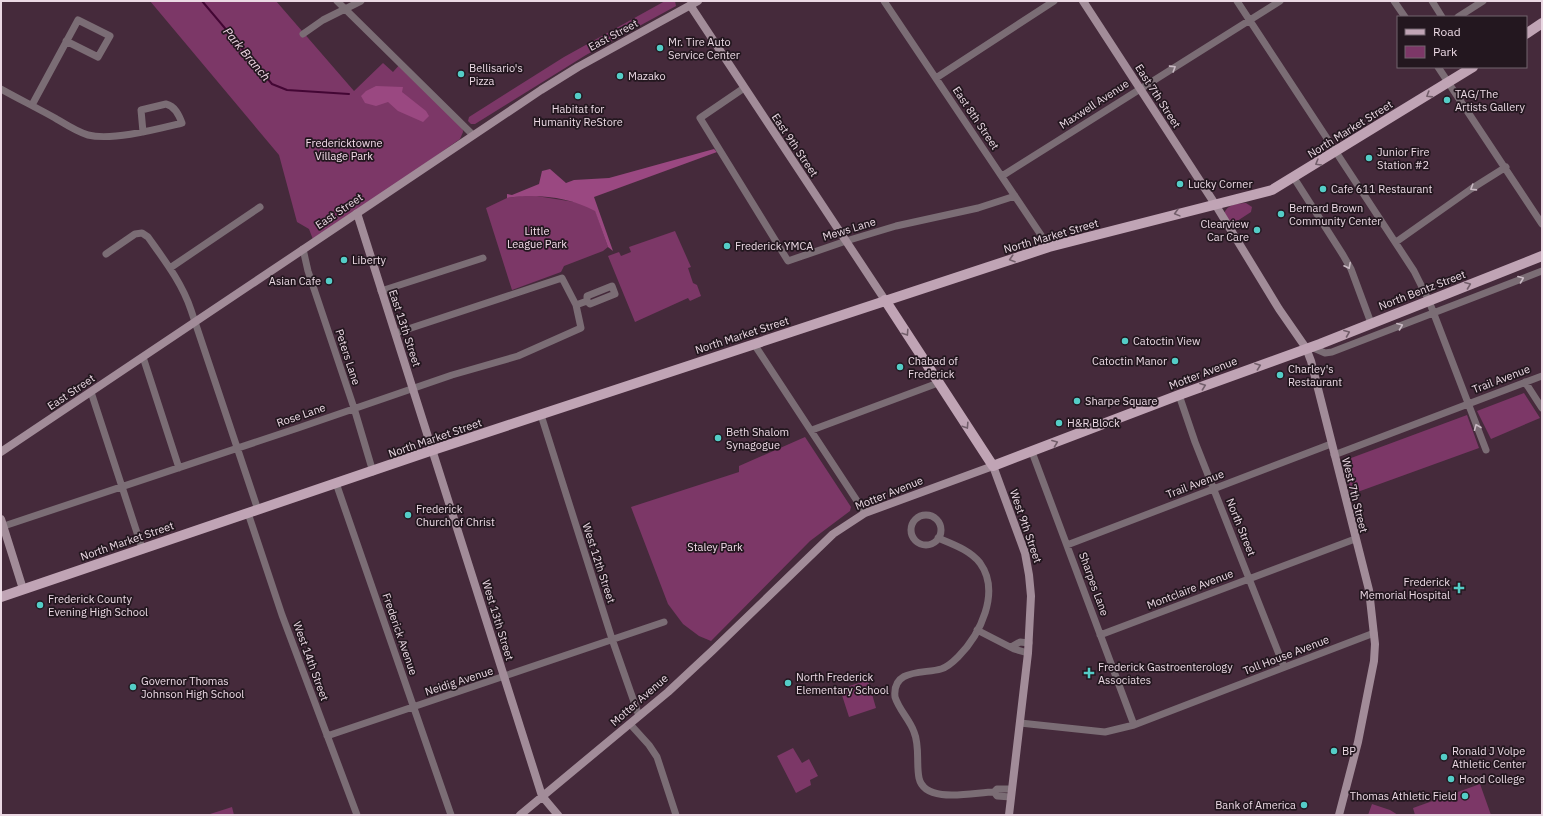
<svg xmlns="http://www.w3.org/2000/svg" width="1543" height="816" font-family="'IBM Plex Sans',sans-serif">
<style>
.green{fill:#7c3767}
.forest{fill:#9a4881}
.lines{fill:none;stroke-linecap:round;stroke-linejoin:round}
.stream{stroke:#430634;stroke-width:2}
.street{stroke:#7b6d75;stroke-width:7}
.secondary{stroke:#a28c99;stroke-width:8}
.primary{stroke:#c0a4b5;stroke-width:10}
.oneway{stroke:#c9b9c3}
.oneway2{stroke:#725e6a}
.poi-dot{fill:#54cdc7;stroke:#23171f;stroke-width:1.5}
.labels{text-anchor:middle;dominant-baseline:central;stroke-width:3.5;stroke-linejoin:round;paint-order:stroke}
.street-label{font-size:11px;fill:#ebd9e4;stroke:#23171f}
.poi-label{font-size:11px;fill:#ebd9e4;stroke:#23171f;text-anchor:start}
.park-label{font-size:11px;fill:#f3dcea;stroke:#23171f}
.water-label{font-size:12px;font-style:italic;fill:#f1d9e7;stroke:#23171f}
</style>
<rect width="100%" height="100%" fill="#452a3b"/>
<path class="green" d="M150,1H276L354,91L383,63L393,72L402,62L462,123L463,132L460,139L314,242L309,229L297,222L279,155Z
M665,1H675L676,6L586,55L475,124H471L468,121L469,117L564,57Z
M530,195L581,203L595,210L608,247L603,251L564,266L561,272L512,290L486,208L507,198Z
M1246,203L1252,207L1251,212L1231,225L1224,214C1227,204 1236,204 1246,203Z
M675,231L691,267L688,268L693,283L697,285L701,296L690,301L688,298L635,322L608,256L619,252L621,256L631,252L629,247Z
M1524,393L1540,418L1491,439L1477,411Z
M1467,415L1479,448L1352,494L1343,461Z
M805,437L851,507L850,511L810,541L711,641L699,636L683,624L668,604L631,507L739,472V466Z
M868,680L876,708L849,717L840,689Z
M793,748L802,763L809,759L818,776L810,780L811,785L796,793L777,756Z
M1480,784L1491,815H1415L1413,808Z
M1372,804L1390,810L1398,815H1368Z
M232,807L234,815H207Z"/>
<path class="forest" d="M376,86L403,87L402,92L426,111L429,116L423,122L398,111L388,102L376,106L365,103L361,96L366,91Z
M714,149L717,152L594,197L613,251L608,247L595,211C570,197 535,193 507,198V194L512,195L539,184L542,171L550,169L566,183L574,180L609,178Z"/>
<g class="lines">
<path class="stream" d="M202,1L272,84L287,90L349,94"/>
<path class="street" d="M337,1L473,135
M884,1L1049,247
M1237,1L1414,271L1429,301L1486,450
M1394,1L1405,17
M1432,1L1442,17
M1458,17L1483,1
M303,34L323,20L361,1
M1438,67L1542,224
M936,78L1054,1
M744,88L700,118L788,261L846,241L896,226L978,208L1015,196
M1,89C19,99 37,108 55,118C65,124 77,132 88,135C112,141 157,129 182,123C179,115 175,106 166,104L141,110L143,132
M32,105L78,20L110,36L98,57L66,41
M1002,176L1280,1
M1294,178L1343,255L1351,269L1371,323
M1396,242L1471,189L1506,167
M303,249L308,271L354,408L373,472
M106,254L135,234L142,233L148,237C165,261 182,283 191,310L258,510
M170,268L260,207
M381,291L483,258
M576,305L587,301L590,304L615,294L612,286L587,296V301
M754,344L865,513
M1311,347L1325,353L1332,352L1542,271
M143,357L179,468
M1525,382L1542,408
M91,392L142,548
M1179,395L1195,442L1284,667
M541,415L612,639L639,716
M812,430L938,383
M1032,452L1134,725
M1334,455L1542,376
M336,483L451,815
M248,513L282,615L357,815
M911 530a15 15 0 1 1 30 0a15 15 0 1 1-30 0Z
M4,526L298,428L452,375L518,356L581,328L576,305L562,278L396,333
M938,538C952,544 970,550 980,563C1001,592 980,635 958,657C953,662 948,667 941,669C924,674 892,668 895,697C899,710 910,720 914,732C920,746 916,763 919,778C925,805 975,792 994,792
M1067,545L1331,444
M977,630L1014,649L1028,653
M1100,635L1355,539
M1011,647L1020,642L1029,643
M1020,723L1105,732L1134,725L1374,633
M630,724L649,745L657,757L676,815
M327,736L664,622
M1011,797L997,796L994,792L997,789H1012"/>
<path class="secondary" d="M1083,1L1215,204L1279,309L1306,348L1311,361L1369,590L1375,644L1374,661L1358,742L1339,815
M690,5L885,300
M357,213L542,796L558,815
M1,452L541,90L578,67L698,1
M1,519L23,589
M520,815L668,692L712,651L833,534L865,513L993,466L1025,553L1029,575L1031,596L1028,653L1009,815"/>
<path class="primary" d="M1526,34L1542,23
M885,300L993,466L1179,395L1320,344L1542,256
M1,597L433,450L1049,247L1272,190L1473,67"/>
</g>
<defs><path id="oneway-chevron" d="M-2-3.5L2.5 0L-2 3.5" fill="none" stroke-width="1.6" stroke-linecap="round" stroke-linejoin="round"/></defs>
<g class="oneway">
<use href="#oneway-chevron" transform="translate(1173 68) rotate(-32)"/>
<use href="#oneway-chevron" transform="translate(1473 188) rotate(148)"/>
<use href="#oneway-chevron" transform="translate(1348 266) rotate(63)"/>
<use href="#oneway-chevron" transform="translate(1521 279) rotate(-21)"/>
<use href="#oneway-chevron" transform="translate(1400 326) rotate(-21)"/>
<use href="#oneway-chevron" transform="translate(1477 427) rotate(-112)"/>
</g>
<g class="oneway2">
<use href="#oneway-chevron" transform="translate(1429 95) rotate(148)"/>
<use href="#oneway-chevron" transform="translate(1318 163) rotate(149)"/>
<use href="#oneway-chevron" transform="translate(1177 213) rotate(165)"/>
<use href="#oneway-chevron" transform="translate(1012 259) rotate(162)"/>
<use href="#oneway-chevron" transform="translate(1468 285) rotate(-21)"/>
<use href="#oneway-chevron" transform="translate(906 333) rotate(57)"/>
<use href="#oneway-chevron" transform="translate(1347 333) rotate(-22)"/>
<use href="#oneway-chevron" transform="translate(1258 366) rotate(-20)"/>
<use href="#oneway-chevron" transform="translate(1203 386) rotate(-20)"/>
<use href="#oneway-chevron" transform="translate(966 426) rotate(57)"/>
<use href="#oneway-chevron" transform="translate(1055 443) rotate(-21)"/>
</g>
<g class="poi-dot">
<circle cx="660" cy="48" r="4"/>
<circle cx="461" cy="74" r="4"/>
<circle cx="620" cy="76" r="4"/>
<circle cx="578" cy="96" r="4"/>
<circle cx="1447" cy="100" r="4"/>
<circle cx="1369" cy="158" r="4"/>
<circle cx="1180" cy="184" r="4"/>
<circle cx="1323" cy="189" r="4"/>
<circle cx="1281" cy="214" r="4"/>
<circle cx="1257" cy="230" r="4"/>
<circle cx="727" cy="246" r="4"/>
<circle cx="344" cy="260" r="4"/>
<circle cx="329" cy="281" r="4"/>
<circle cx="1125" cy="341" r="4"/>
<circle cx="1175" cy="361" r="4"/>
<circle cx="900" cy="367" r="4"/>
<circle cx="1280" cy="375" r="4"/>
<circle cx="1077" cy="401" r="4"/>
<circle cx="1059" cy="423" r="4"/>
<circle cx="718" cy="438" r="4"/>
<circle cx="408" cy="515" r="4"/>
<path d="M1457 582h4v4h4v4h-4v4h-4v-4h-4v-4h4z"/>
<circle cx="40" cy="605" r="4"/>
<path d="M1087 667h4v4h4v4h-4v4h-4v-4h-4v-4h4z"/>
<circle cx="788" cy="683" r="4"/>
<circle cx="133" cy="687" r="4"/>
<circle cx="1334" cy="751" r="4"/>
<circle cx="1444" cy="757" r="4"/>
<circle cx="1451" cy="779" r="4"/>
<circle cx="1465" cy="796" r="4"/>
<circle cx="1304" cy="805" r="4"/>
</g>
<g class="labels">
<g class="street-label">
<text transform="translate(613 35) rotate(-28)">East Street</text>
<text transform="translate(1158 96) rotate(57)">East 7th Street</text>
<text transform="translate(1094 104) rotate(-33)">Maxwell Avenue</text>
<text transform="translate(976 118) rotate(56)">East 8th Street</text>
<text transform="translate(1350 129) rotate(-32)">North Market Street</text>
<text transform="translate(795 145) rotate(56)">East 9th Street</text>
<text transform="translate(339 211) rotate(-34)">East Street</text>
<text transform="translate(849 229) rotate(-17)">Mews Lane</text>
<text transform="translate(1051 236) rotate(-16)">North Market Street</text>
<text transform="translate(1422 290) rotate(-21)">North Bentz Street</text>
<text transform="translate(405 328) rotate(72)">East 13th Street</text>
<text transform="translate(742 335) rotate(-18)">North Market Street</text>
<text transform="translate(348 357) rotate(72)">Peters Lane</text>
<text transform="translate(1203 373) rotate(-21)">Motter Avenue</text>
<text transform="translate(1501 379) rotate(-21)">Trail Avenue</text>
<text transform="translate(71 392) rotate(-34)">East Street</text>
<text transform="translate(301 415) rotate(-19)">Rose Lane</text>
<text transform="translate(435 438) rotate(-19)">North Market Street</text>
<text transform="translate(1195 484) rotate(-21)">Trail Avenue</text>
<text transform="translate(889 493) rotate(-22)">Motter Avenue</text>
<text transform="translate(1355 495) rotate(76)">West 7th Street</text>
<text transform="translate(1026 526) rotate(71)">West 9th Street</text>
<text transform="translate(1241 527) rotate(68)">North Street</text>
<text transform="translate(127 541) rotate(-19)">North Market Street</text>
<text transform="translate(599 563) rotate(72)">West 12th Street</text>
<text transform="translate(1094 584) rotate(70)">Sharpes Lane</text>
<text transform="translate(1190 589) rotate(-21)">Montclaire Avenue</text>
<text transform="translate(498 620) rotate(73)">West 13th Street</text>
<text transform="translate(400 634) rotate(71)">Frederick Avenue</text>
<text transform="translate(1286 655) rotate(-21)">Toll House Avenue</text>
<text transform="translate(311 661) rotate(70)">West 14th Street</text>
<text transform="translate(459 681) rotate(-18)">Neidig Avenue</text>
<text transform="translate(639 700) rotate(-41)">Motter Avenue</text>
</g>
<g class="poi-label">
<text x="668" y="42">Mr. Tire Auto<tspan x="668" dy="13">Service Center</tspan></text>
<text x="469" y="68">Bellisario's<tspan x="469" dy="13">Pizza</tspan></text>
<text x="628" y="76">Mazako</text>
<text x="1455" y="94">TAG/The<tspan x="1455" dy="13">Artists Gallery</tspan></text>
<text x="578" y="109" text-anchor="middle">Habitat for<tspan x="578" dy="13">Humanity ReStore</tspan></text>
<text x="1377" y="152">Junior Fire<tspan x="1377" dy="13">Station #2</tspan></text>
<text x="1188" y="184">Lucky Corner</text>
<text x="1331" y="189">Cafe 611 Restaurant</text>
<text x="1289" y="208">Bernard Brown<tspan x="1289" dy="13">Community Center</tspan></text>
<text x="1249" y="224" text-anchor="end">Clearview<tspan x="1249" dy="13">Car Care</tspan></text>
<text x="735" y="246">Frederick YMCA</text>
<text x="352" y="260">Liberty</text>
<text x="321" y="281" text-anchor="end">Asian Cafe</text>
<text x="1133" y="341">Catoctin View</text>
<text x="908" y="361">Chabad of<tspan x="908" dy="13">Frederick</tspan></text>
<text x="1167" y="361" text-anchor="end">Catoctin Manor</text>
<text x="1288" y="369">Charley's<tspan x="1288" dy="13">Restaurant</tspan></text>
<text x="1085" y="401">Sharpe Square</text>
<text x="1067" y="423">H&amp;R Block</text>
<text x="726" y="432">Beth Shalom<tspan x="726" dy="13">Synagogue</tspan></text>
<text x="416" y="509">Frederick<tspan x="416" dy="13">Church of Christ</tspan></text>
<text x="1450" y="582" text-anchor="end">Frederick<tspan x="1450" dy="13">Memorial Hospital</tspan></text>
<text x="48" y="599">Frederick County<tspan x="48" dy="13">Evening High School</tspan></text>
<text x="1098" y="667">Frederick Gastroenterology<tspan x="1098" dy="13">Associates</tspan></text>
<text x="796" y="677">North Frederick<tspan x="796" dy="13">Elementary School</tspan></text>
<text x="141" y="681">Governor Thomas<tspan x="141" dy="13">Johnson High School</tspan></text>
<text x="1342" y="751">BP</text>
<text x="1452" y="751">Ronald J Volpe<tspan x="1452" dy="13">Athletic Center</tspan></text>
<text x="1459" y="779">Hood College</text>
<text x="1457" y="796" text-anchor="end">Thomas Athletic Field</text>
<text x="1296" y="805" text-anchor="end">Bank of America</text>
</g>
<g class="park-label">
<text x="344" y="143">Fredericktowne<tspan x="344" dy="13">Village Park</tspan></text>
<text x="537" y="231">Little<tspan x="537" dy="13">League Park</tspan></text>
<text x="715" y="547">Staley Park</text>
</g>
<g class="water-label">
<text transform="translate(247 54) rotate(50)">Park Branch</text>
</g>
</g>
<rect width="1543" height="816" fill="none" stroke="#ebd9e4" stroke-width="4"/>
<rect x="1397" y="16" width="130" height="52" fill="#23171f" stroke="#73656e"/>
<rect x="1405" y="29" width="20" height="6" fill="#c0a4b5" stroke="#73656e"/>
<text x="1433" y="36" font-size="12" fill="#ebd9e4">Road</text>
<rect x="1405" y="46" width="20" height="12" fill="#7c3767" stroke="#73656e"/>
<text x="1433" y="56" font-size="12" fill="#ebd9e4">Park</text>
</svg>
